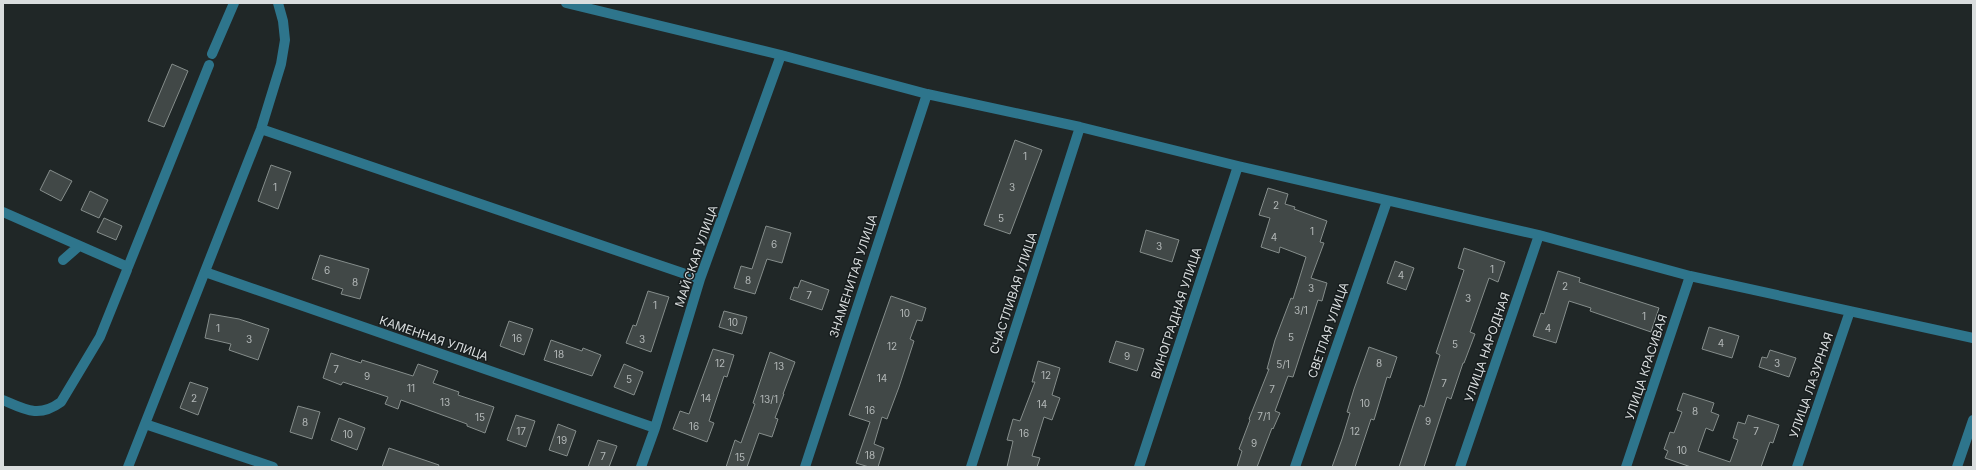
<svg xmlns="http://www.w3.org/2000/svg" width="1976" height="470" font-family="Inter,sans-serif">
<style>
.building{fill:#414847;stroke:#858d8b}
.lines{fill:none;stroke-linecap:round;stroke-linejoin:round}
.minor{stroke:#2e758c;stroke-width:10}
.labels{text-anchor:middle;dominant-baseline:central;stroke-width:3;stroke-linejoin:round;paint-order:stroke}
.number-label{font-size:10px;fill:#b3b8b8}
.street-label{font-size:12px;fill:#d9ddde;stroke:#171d1e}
</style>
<rect width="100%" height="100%" fill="#202727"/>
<path class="building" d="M172,64L188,71L164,127L148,121Z
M1015,140L1042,150L1010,234L984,225Z
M271,165L291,172L278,209L258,201Z
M50,170L72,181L61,201L40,190Z
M1268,188L1288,194L1285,204L1295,207L1294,209L1327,221L1320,242L1324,243L1311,278L1327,283L1322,301L1318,300L1293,377L1288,376L1275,411L1280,413L1273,429L1272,428L1257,467H1237L1242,451L1239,449L1250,420L1249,419L1269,369H1267L1275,340L1291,298L1293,299L1306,257L1280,247L1279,253L1261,247L1270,218L1259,215Z
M90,191L108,200L99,218L81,210Z
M104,218L122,226L116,240L97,232Z
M766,226L791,233L782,263L767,259L755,294L734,288L741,266L752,269Z
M1146,230L1179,240L1172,262L1140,252Z
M1464,248L1505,262L1498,282L1489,278L1470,332L1475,334L1464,363H1463L1451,399L1447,397L1424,467H1399L1420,405L1424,407L1440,355L1436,353L1464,270L1458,268Z
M320,255L369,269L360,299L341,294L343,289L312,279Z
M1395,261L1414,268L1406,290L1387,283Z
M1558,271L1580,278L1579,282L1659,308L1651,332L1590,311L1591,308L1569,301L1556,343L1533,336L1541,313L1544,314Z
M801,280L829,290L822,310L790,299L794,287L798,288Z
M648,291L669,297L651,352L626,343L633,325L636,326Z
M891,296L926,308L922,321L917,320L910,339L914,341L899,387L887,419L882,417L874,444L884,448L878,467H869L856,463L870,422L849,415Z
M724,311L747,317L742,334L719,327Z
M210,314L239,319L269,329L258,360L229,350L231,344L205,338Z
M509,321L533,329L524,355L500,346Z
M1709,327L1739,336L1732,358L1702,349Z
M551,340L582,351L583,348L601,355L592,376L544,360Z
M1116,341L1144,349L1137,371L1109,362Z
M1369,347L1397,357L1390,378L1387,377L1374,420L1371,419L1355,467H1332L1342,439L1350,413L1347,412L1354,389Z
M713,349L734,355L727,377L724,376L709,421L714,423L707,442L673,429L680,411L689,414Z
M1770,350L1796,358L1789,377L1759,367L1762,357L1767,358Z
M770,352L795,362L783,394H784L775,418L778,419L772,437L759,433L747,467H726L735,440L741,443L755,404L753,403Z
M331,353L361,363L362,360L413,376L418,364L438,371L433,383L459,392L458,395L494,407L485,433L467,426V424L401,400L398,409L385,404L388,397L343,382L341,385L323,378Z
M1038,361L1060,368L1052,395L1060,398L1052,420L1044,417L1032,456L1040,458L1037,467H1007L1013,441L1007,440L1013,419L1020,421L1035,382H1032Z
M624,364L643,372L634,395L614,387Z
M190,382L208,388L198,415L180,408Z
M1683,393L1714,403L1711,412L1719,415L1713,431L1706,428L1698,451L1730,462L1738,440L1733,438L1738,422L1745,424L1748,415L1779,425L1773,443L1770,442L1761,467H1691L1665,458L1668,451L1664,449L1670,432L1674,433L1682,412L1677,410Z
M298,406L320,412L312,439L290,432Z
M516,415L535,421L526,447L507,440Z
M339,418L365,428L357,450L331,440Z
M558,424L576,431L567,456L549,450Z
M598,440L617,446L609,467H588Z
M389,448L439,465L438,467H382Z"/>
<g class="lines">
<path class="minor" d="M566,3L781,55L927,94L1080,127L1238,166L1539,235L1690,276L1973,338
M212,54L234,3
M261,129L700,279
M3,212L128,267L209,65
M63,260L79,246
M205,272L655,428
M3,400C26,410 39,418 61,402L100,337L127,270
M145,424L273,467
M128,467L261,129L281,64L285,40L283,21L278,3
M641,467L655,428L700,279L781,55
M805,467L927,94
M971,467L1080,127
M1139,467L1238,166
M1295,467L1387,201
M1460,467L1539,235
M1626,467L1690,276
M1797,467L1850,311
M1957,467L1973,420"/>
</g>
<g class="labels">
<g class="number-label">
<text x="1025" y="156">1</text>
<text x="275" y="187">1</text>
<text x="1012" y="187">3</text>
<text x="1276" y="205">2</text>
<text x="1001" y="218">5</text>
<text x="1312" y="231">1</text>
<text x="1274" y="237">4</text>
<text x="774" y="244">6</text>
<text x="1159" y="246">3</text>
<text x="1492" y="269">1</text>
<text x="327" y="270">6</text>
<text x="1401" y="275">4</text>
<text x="748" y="280">8</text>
<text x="355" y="282">8</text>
<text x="1565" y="286">2</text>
<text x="1311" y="288">3</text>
<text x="809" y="295">7</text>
<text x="1468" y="298">3</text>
<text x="655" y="305">1</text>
<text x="1301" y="310">3/1</text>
<text x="905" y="313">10</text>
<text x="1644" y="316">1</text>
<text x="733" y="322">10</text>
<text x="218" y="328">1</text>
<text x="1548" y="328">4</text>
<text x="1291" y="337">5</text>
<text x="517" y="338">16</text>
<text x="249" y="339">3</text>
<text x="642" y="339">3</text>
<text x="1721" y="343">4</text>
<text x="1455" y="344">5</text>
<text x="892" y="346">12</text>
<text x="559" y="354">18</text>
<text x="1127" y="356">9</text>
<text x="720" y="363">12</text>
<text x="1379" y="363">8</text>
<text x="1777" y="363">3</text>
<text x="1283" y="364">5/1</text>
<text x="779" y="366">13</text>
<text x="336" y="369">7</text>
<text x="1046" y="375">12</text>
<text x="367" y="376">9</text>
<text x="882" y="378">14</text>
<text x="629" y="379">5</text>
<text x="1444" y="383">7</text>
<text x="411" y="388">11</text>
<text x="1272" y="389">7</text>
<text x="194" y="398">2</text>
<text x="706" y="398">14</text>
<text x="769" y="399">13/1</text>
<text x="445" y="402">13</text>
<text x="1365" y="403">10</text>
<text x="1042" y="404">14</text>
<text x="870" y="410">16</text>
<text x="1695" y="411">8</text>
<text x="1264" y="416">7/1</text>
<text x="480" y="417">15</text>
<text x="1428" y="421">9</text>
<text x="305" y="422">8</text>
<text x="694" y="426">16</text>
<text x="521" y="431">17</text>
<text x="1355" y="431">12</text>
<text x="1756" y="431">7</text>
<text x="1024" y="433">16</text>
<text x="348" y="434">10</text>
<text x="562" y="440">19</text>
<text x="1254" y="443">9</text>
<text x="1682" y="450">10</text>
<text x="870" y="455">18</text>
<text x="603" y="456">7</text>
<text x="740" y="457">15</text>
</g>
<g class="street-label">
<text transform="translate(696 256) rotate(-71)">МАЙСКАЯ УЛИЦА</text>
<text transform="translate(853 276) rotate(-72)">ЗНАМЕНИТАЯ УЛИЦА</text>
<text transform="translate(1013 293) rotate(-72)">СЧАСТЛИВАЯ УЛИЦА</text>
<text transform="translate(1176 313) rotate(-72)">ВИНОГРАДНАЯ УЛИЦА</text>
<text transform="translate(1328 330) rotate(-71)">СВЕТЛАЯ УЛИЦА</text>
<text transform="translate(434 338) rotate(19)">КАМЕННАЯ УЛИЦА</text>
<text transform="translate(1487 347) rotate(-71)">УЛИЦА НАРОДНАЯ</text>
<text transform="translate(1646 367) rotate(-72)">УЛИЦА КРАСИВАЯ</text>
<text transform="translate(1811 385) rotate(-71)">УЛИЦА ЛАЗУРНАЯ</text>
</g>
</g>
<rect width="1976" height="470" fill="none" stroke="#d9ddde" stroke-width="8"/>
</svg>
